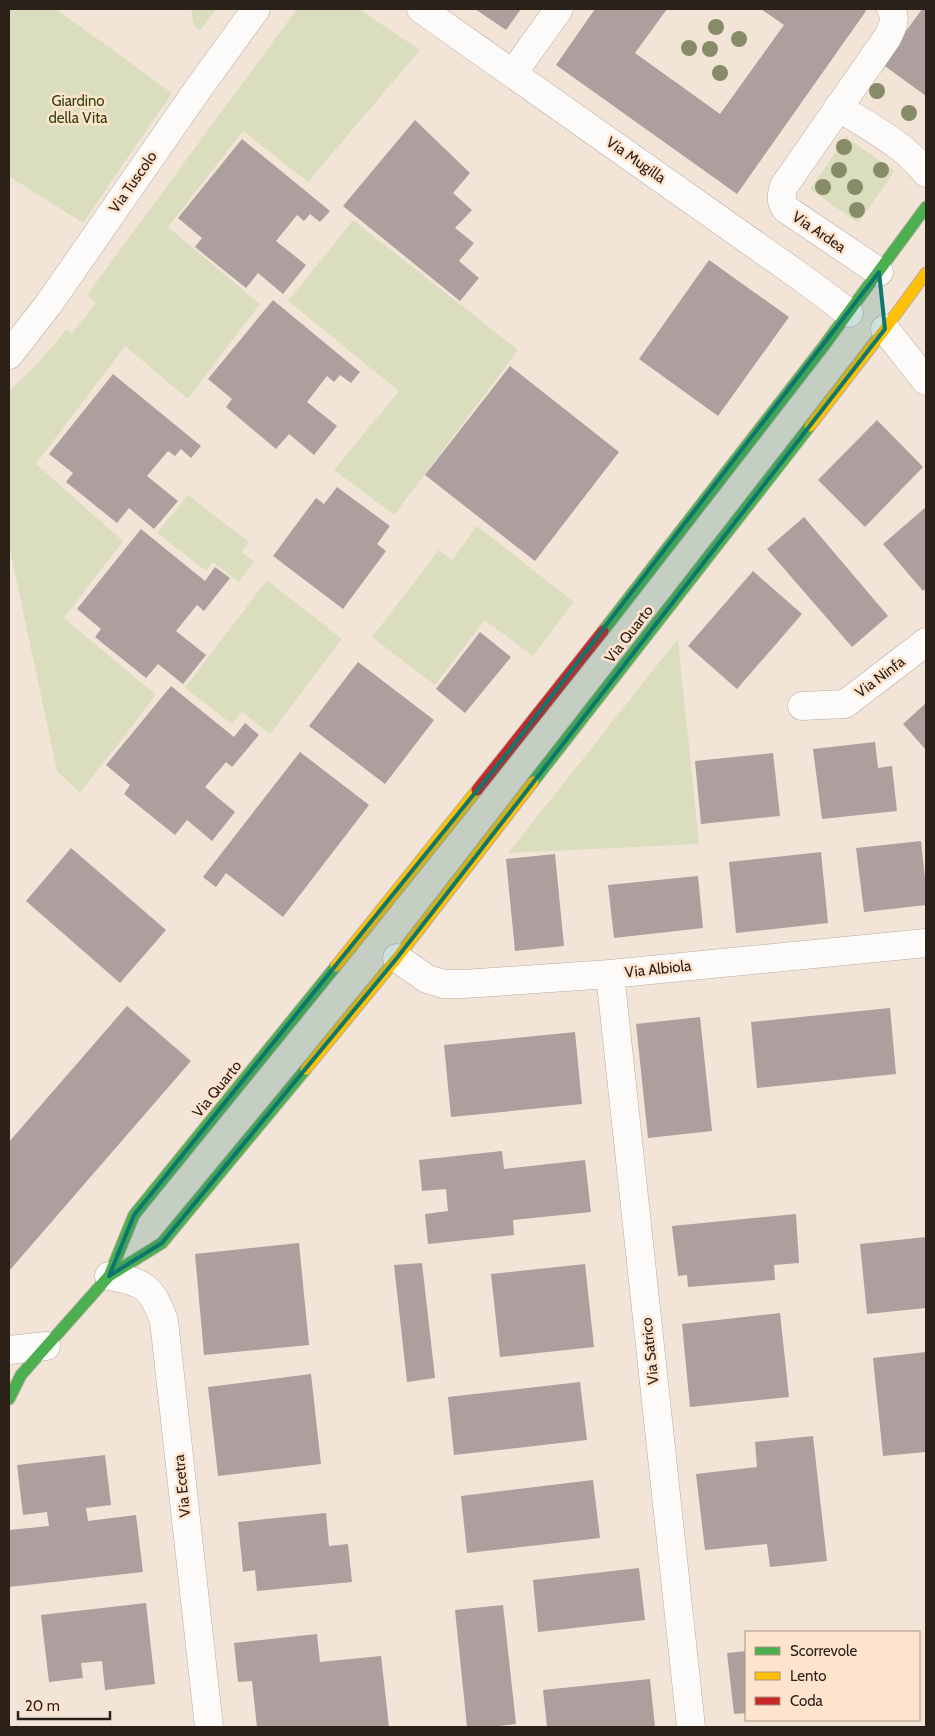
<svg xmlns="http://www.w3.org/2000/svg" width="935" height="1736" font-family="Cabin,sans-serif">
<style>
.green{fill:#dadebe}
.building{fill:#ac9f9d}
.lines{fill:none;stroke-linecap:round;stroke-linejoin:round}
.street-casing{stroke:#b7aba2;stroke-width:29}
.fast-casing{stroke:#b7aba2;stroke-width:13}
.slow-casing{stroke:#b7aba2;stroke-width:13}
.jam-casing{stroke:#b7aba2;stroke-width:13}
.street{stroke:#fdfbf9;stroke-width:28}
.fast{stroke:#4caf50;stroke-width:11}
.slow{stroke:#ffc107;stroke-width:11}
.jam{stroke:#c62828;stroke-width:11}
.tree{fill:#888b67}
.marked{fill:#0f766e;fill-opacity:0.2;stroke:#0f766e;stroke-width:4;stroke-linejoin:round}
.labels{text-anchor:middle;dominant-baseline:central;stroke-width:5;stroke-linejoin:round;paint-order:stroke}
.park-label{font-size:15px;fill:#30420a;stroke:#fee3cd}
.street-label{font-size:15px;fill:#2b2119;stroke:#fee3cd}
</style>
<rect width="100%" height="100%" fill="#f3e4d8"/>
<path class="green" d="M9,9H56L172,93L83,223L9,176Z
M191,9H216L200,31L194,26Z
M297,9H359L420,50L308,182L243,131L168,227L260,304L188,399L125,346L36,464L123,541L64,618L156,695L80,793L57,771L9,545V391L37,364L66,330L72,333L96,303L87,295Z
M846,137L895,171L858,223L810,189Z
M353,220L518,350L394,515L334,470L399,391L288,301Z
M188,495L249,542L242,552L254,562L239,582L213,562L206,571L157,533Z
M477,526L574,602L533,656L485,620L435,685L372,637L439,550L452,560Z
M267,580L342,639L270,734L242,712L232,724L185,688Z
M678,639L699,844L508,853Z"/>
<path class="building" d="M475,9H521L506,30Z
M595,9H667L635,53L720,114L784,25L761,9H863L866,11L737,194L556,65Z
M922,9H926V96L882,64Z
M415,120L470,173L453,193L472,210L455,228L474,243L459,261L479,278L460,301L343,206Z
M242,139L330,211L320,222L310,214L304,221L297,215L276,241L306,265L283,294L258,273L246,288L195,247L202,238L178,218Z
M709,260L789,317L718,416L639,359Z
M273,300L360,372L351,383L340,375L334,382L327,376L307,402L337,426L314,455L289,434L276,449L226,407L232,399L208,379Z
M510,366L619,452L535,561L425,475Z
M113,374L201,446L191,458L181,449L175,456L168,451L147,476L178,501L154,529L129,508L117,523L66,482L73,473L49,454Z
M877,420L923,467L865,527L818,480Z
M337,487L390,526L377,544L386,551L343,609L273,556L316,498L324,504Z
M926,507V588L923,591L883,544Z
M804,517L888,616L852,647L767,549Z
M141,529L205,581L215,567L230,578L204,611L197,605L176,631L206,655L183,684L158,664L146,678L95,637L101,629L77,609Z
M753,571L802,614L737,689L688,646Z
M480,632L511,657L465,713L436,689Z
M358,662L434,720L385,784L309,726Z
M171,686L234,737L245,723L259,735L232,767L226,762L205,787L235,812L212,841L187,820L175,835L124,794L130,785L106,765Z
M926,703V750L903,724Z
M875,742L878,768L892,766L897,811L822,819L813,749Z
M300,752L369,805L283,917L226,873L216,887L203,877Z
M773,753L780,816L701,824L695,761Z
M921,841L926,888V905L864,912L856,848Z
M71,848L166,930L120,983L26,901Z
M821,852L828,923L736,933L729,862Z
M555,854L564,946L515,951L506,859Z
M698,876L703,928L614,938L608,885Z
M127,1006L191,1061L9,1271V1142Z
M890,1008L896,1074L757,1088L751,1022Z
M700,1017L712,1131L648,1138L636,1024Z
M575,1032L582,1104L451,1117L444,1045Z
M502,1151L504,1169L585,1160L591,1212L513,1220L514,1235L428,1244L425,1214L448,1211L446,1189L422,1191L419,1160Z
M796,1214L799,1263L774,1265L775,1280L688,1287L687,1275L678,1276L672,1226Z
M926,1237V1308L867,1314L860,1244Z
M299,1243L309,1345L204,1355L195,1254Z
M422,1263L435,1378L407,1382L394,1265Z
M585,1264L594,1347L500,1357L491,1274Z
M780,1313L789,1397L690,1407L682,1324Z
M926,1352V1452L883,1456L873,1358Z
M311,1374L321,1464L218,1476L208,1387Z
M580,1382L587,1440L454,1455L448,1397Z
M813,1436L827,1561L770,1567L767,1544L705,1550L696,1474L757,1467L755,1442Z
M105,1455L111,1505L86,1508L88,1521L136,1515L143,1572L9,1587V1530L49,1526L47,1512L23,1515L17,1465Z
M593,1480L600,1538L467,1553L461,1496Z
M326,1513L329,1546L348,1544L352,1582L257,1591L255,1570L243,1572L238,1522Z
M639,1568L645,1620L538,1632L533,1580Z
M146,1603L155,1684L105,1690L102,1661L81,1663L83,1678L49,1682L41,1615Z
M503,1605L516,1724L489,1727H467L455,1610Z
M317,1634L320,1662L381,1656L389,1727H257L252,1681L238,1682L234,1643Z
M746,1651V1713L734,1714L727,1653Z
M650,1679L655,1727H547L543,1690Z"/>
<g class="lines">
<g class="street-casing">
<path id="street" d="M421,9L805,280L849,313
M513,73L559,9
M838,107C866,125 907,146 926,173
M879,272L786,209C780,201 781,196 784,186L887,38C892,28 897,19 891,9
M885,329L926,381
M9,355L48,305L198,89L256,9
M802,706L845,704L926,642
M397,958L427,979L444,984H464L610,974L926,943
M610,974L691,1727
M109,1276C144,1282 152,1287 164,1321L209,1727
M9,1350L46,1346"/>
</g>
<g class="fast-casing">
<path id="fast" d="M603,631L823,347L926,207
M533,782L810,426
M109,1276L134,1215L336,966
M9,1399L21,1375L109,1276L162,1243L306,1069"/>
</g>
<g class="slow-casing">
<path id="slow" d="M810,426L885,329L926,273
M336,966L477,790
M306,1069L397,958L533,782"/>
</g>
<g class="jam-casing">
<path id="jam" d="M477,790L603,631"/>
</g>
<use href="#street" class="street"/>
<use href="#fast" class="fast"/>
<use href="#slow" class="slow"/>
<use href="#jam" class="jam"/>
</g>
<g class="tree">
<circle cx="716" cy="27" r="8"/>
<circle cx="739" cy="39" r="8"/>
<circle cx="689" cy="48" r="8"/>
<circle cx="710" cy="49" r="8"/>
<circle cx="720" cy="73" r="8"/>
<circle cx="877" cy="91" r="8"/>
<circle cx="909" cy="113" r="8"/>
<circle cx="844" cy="147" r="8"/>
<circle cx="839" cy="170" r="8"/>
<circle cx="881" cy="170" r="8"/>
<circle cx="823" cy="187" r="8"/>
<circle cx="855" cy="187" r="8"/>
<circle cx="857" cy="210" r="8"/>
</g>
<path class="marked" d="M879,272L885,329L397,958L162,1243L109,1276L134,1215L508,752Z"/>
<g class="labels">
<g class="park-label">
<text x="78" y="101">Giardino<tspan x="78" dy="17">della Vita</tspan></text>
</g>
<g class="street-label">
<text transform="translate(636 160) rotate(35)">Via Mugilla</text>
<text transform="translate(133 182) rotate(-55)">Via Tuscolo</text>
<text transform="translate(819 232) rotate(34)">Via Ardea</text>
<text transform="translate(629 634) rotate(-52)">Via Quarto</text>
<text transform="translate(880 677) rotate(-37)">Via Ninfa</text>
<text transform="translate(658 969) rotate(-6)">Via Albiola</text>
<text transform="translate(217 1089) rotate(-51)">Via Quarto</text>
<text transform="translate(650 1351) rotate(-96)">Via Satrico</text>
<text transform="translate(182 1486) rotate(-96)">Via Ecetra</text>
</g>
</g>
<rect width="935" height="1736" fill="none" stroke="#2b2119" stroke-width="20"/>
<rect x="745" y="1631" width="175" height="90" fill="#fee3cd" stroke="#aa9585"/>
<rect x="755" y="1647" width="25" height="8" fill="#4caf50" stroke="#aa9585"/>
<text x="790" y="1656" font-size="15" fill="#2b2119">Scorrevole</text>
<rect x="755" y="1672" width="25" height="8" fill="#ffc107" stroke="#aa9585"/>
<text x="790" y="1681" font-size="15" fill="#2b2119">Lento</text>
<rect x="755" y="1697" width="25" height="8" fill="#c62828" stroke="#aa9585"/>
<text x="790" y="1706" font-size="15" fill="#2b2119">Coda</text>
<path d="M18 1711v8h92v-8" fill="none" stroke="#2b2119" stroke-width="2.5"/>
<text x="25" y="1711" font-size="15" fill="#2b2119" stroke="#fee3cd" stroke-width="4" paint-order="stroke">20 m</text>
</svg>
